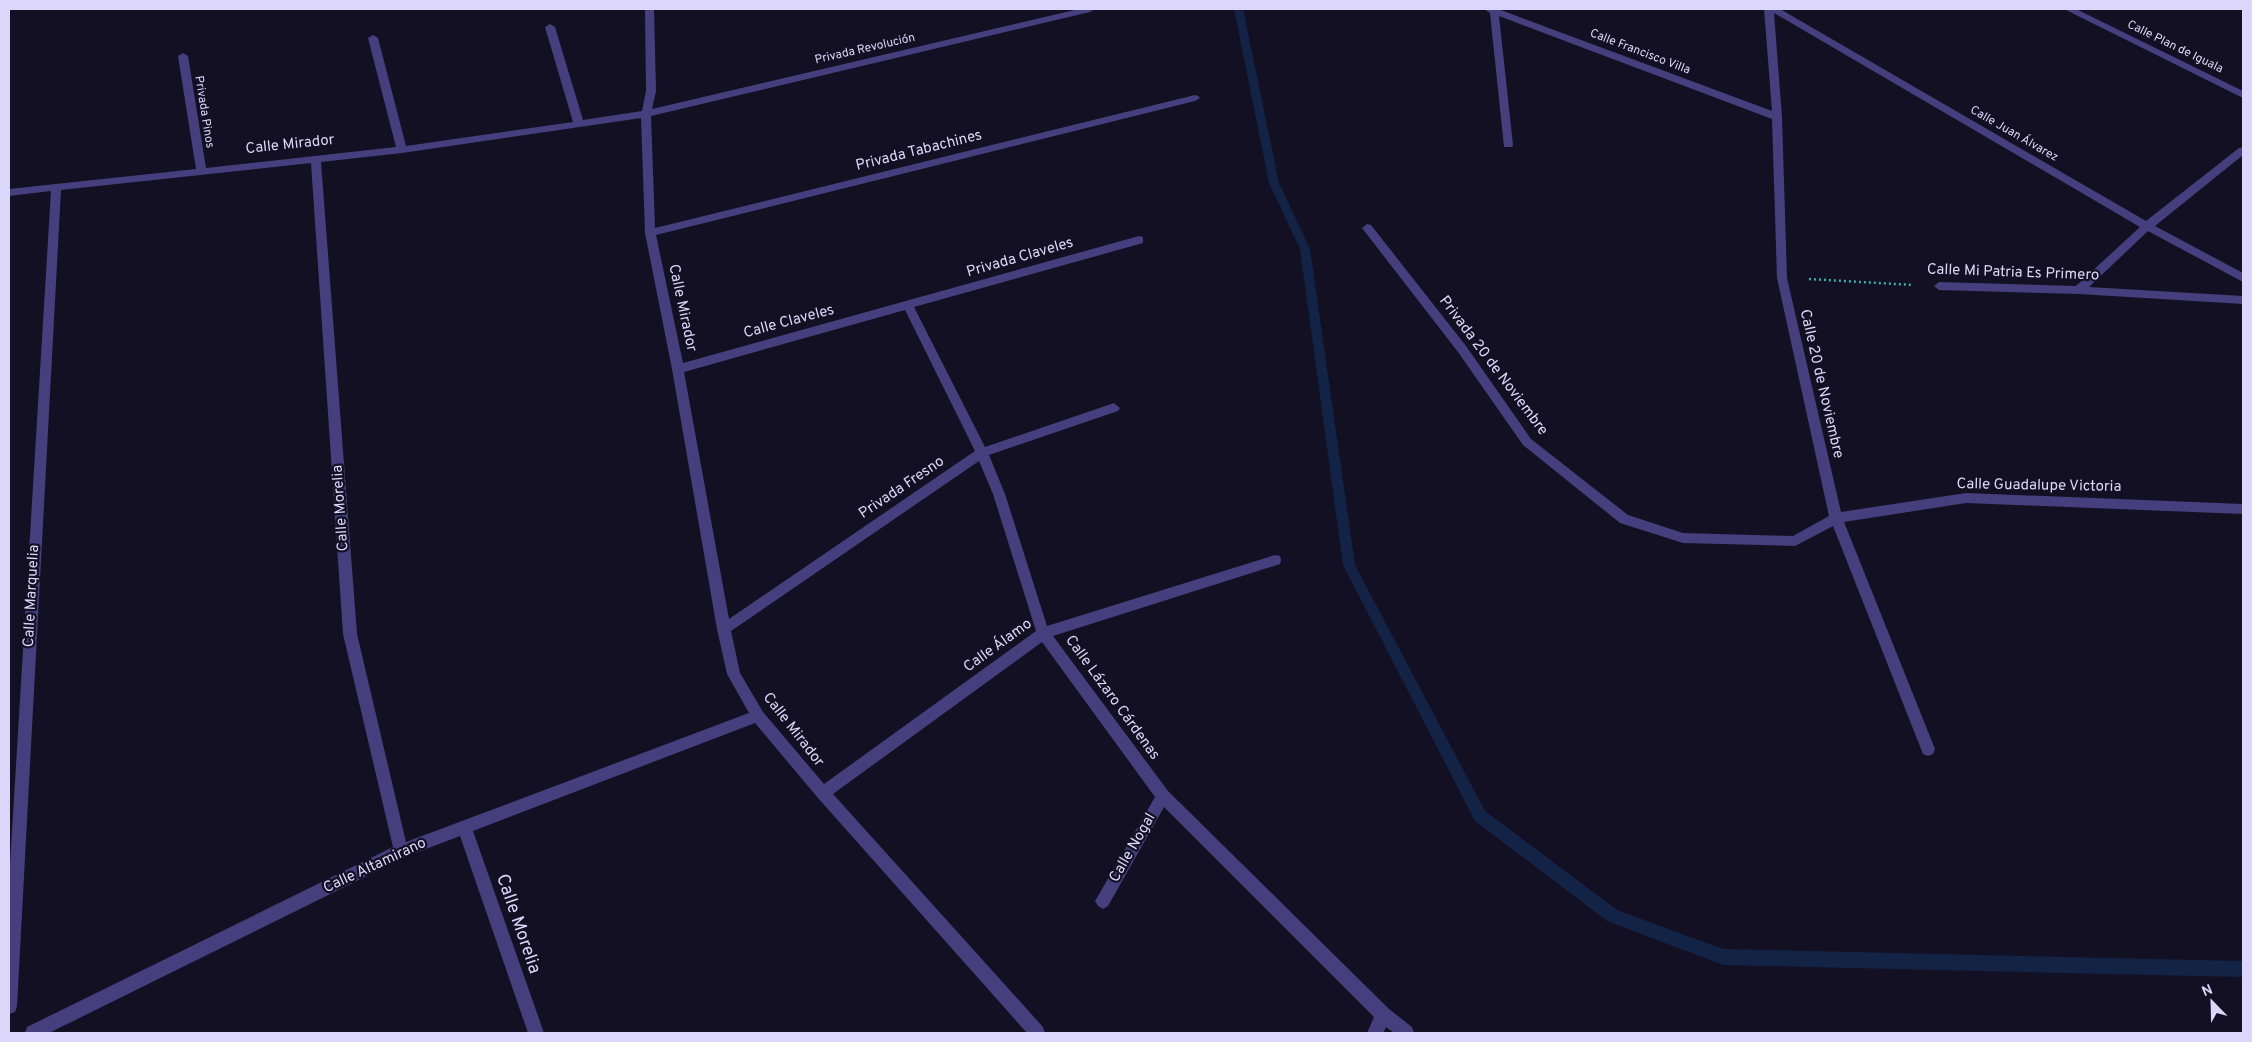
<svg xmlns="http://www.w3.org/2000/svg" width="2252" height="1042" font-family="Overpass,sans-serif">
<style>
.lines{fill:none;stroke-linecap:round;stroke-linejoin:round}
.stream{fill:#122345;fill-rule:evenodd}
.path{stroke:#3aacaa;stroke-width:2.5;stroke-dasharray:2 3;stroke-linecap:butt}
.minor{fill:#453f7e;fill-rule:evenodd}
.labels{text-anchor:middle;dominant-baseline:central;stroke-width:4.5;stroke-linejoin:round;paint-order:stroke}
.far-street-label{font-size:12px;fill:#dcd6fb;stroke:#141023}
.street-label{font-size:15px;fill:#dcd6fb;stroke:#141023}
.near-street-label{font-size:18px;fill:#dcd6fb;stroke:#141023}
</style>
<rect width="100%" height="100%" fill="#141023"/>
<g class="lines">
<path class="stream" d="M1234,9H1243L1279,183L1310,249L1355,565L1485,811L1617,910L1723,949L2243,961V977L1723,965L1607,921L1475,821L1343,565L1300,249L1269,183Z"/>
<path class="path" d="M1809,279L1913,285"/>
<path class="minor" d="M645,9H654L656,91L652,109L1079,9H1095L1090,12L651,116L655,228L1195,95L1198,96L1200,98L1195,101L656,235L683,363L1139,236L1143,237V243L914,307L985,447L1114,403L1120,408L1118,411L989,455L1005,494L1047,626L1275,555L1280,556L1281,560L1280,564L1053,636L1168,791L1389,1009L1412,1027L1414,1033H1394L1386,1027L1383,1033H1367L1374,1017L1164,807L1108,906L1103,909L1098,906L1095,901L1098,896L1155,797L1042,642L833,794L1043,1027L1045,1033H1027L818,798L755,723L473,831L544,1033H528L460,836L405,857L49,1033H25L27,1027L393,847L343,634L311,163L61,190L17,1006L15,1012L9,1014V880L51,191L9,196V189L196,169L178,56L183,53L188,56L206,168L396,147L368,38L373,35L378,38L406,146L573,122L545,27L550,24L555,27L583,120L642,111L646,91ZM641,118L645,233L672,369L717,629L727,674L749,713L406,842L357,634L321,162L402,153ZM905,310L975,451L729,619L684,372ZM979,461L993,494L1036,631L824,784L763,712L740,673L731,631Z
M1484,9H1498L1772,111L1764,9H1780L2146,221L2239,148L2243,147V155L2155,226L2243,273V282L2148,231L2089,287L2243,296V304L2079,294L1939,290L1934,286L1939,282L2076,286L2140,227L1774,13L1782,117L1787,278L1841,512L1966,493L2243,504V514L1966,503L1844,522L1935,749L1933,754L1928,756L1923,754L1833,526L1795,546L1683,543L1620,523L1523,445L1458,352L1362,228L1367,224L1371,225L1466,346L1531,439L1628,515L1683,533L1793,536L1829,516L1777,278L1772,119L1499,16L1513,145L1512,147H1504L1490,13Z
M2064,9H2076L2243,91V98Z"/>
</g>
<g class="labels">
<g class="far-street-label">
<text transform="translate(2175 47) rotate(26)">Calle Plan de Iguala</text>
<text transform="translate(865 49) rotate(-13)">Privada Revolución</text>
<text transform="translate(1640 52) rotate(21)">Calle Francisco Villa</text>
<text transform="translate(204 112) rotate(81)">Privada Pinos</text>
<text transform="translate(2014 134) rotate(30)">Calle Juan Álvarez</text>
</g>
<g class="street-label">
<text transform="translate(290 145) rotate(-6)">Calle Mirador</text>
<text transform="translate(919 151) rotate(-14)">Privada Tabachines</text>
<text transform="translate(1020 258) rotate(-16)">Privada Claveles</text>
<text transform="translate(2013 273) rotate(2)">Calle Mi Patria Es Primero</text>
<text transform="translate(682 308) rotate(78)">Calle Mirador</text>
<text transform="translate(789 322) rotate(-15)">Calle Claveles</text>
<text transform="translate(1493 366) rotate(53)">Privada 20 de Noviembre</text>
<text transform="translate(1821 384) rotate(77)">Calle 20 de Noviembre</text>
<text transform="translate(2039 486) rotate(1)">Calle Guadalupe Victoria</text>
<text transform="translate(902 488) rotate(-34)">Privada Fresno</text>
<text transform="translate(341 508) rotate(-94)">Calle Morelia</text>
<text transform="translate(32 596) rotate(-87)">Calle Marquelia</text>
<text transform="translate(998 646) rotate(-36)">Calle Álamo</text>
<text transform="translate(1112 698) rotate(54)">Calle Lázaro Cárdenas</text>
<text transform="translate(793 730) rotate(52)">Calle Mirador</text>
<text transform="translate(1133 848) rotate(-60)">Calle Nogal</text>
<text transform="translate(375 866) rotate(-25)">Calle Altamirano</text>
</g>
<g class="near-street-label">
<text transform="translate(518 924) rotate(71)">Calle Morelia</text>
</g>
</g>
<rect width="2252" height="1042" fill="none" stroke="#dcd6fb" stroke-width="20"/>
<g transform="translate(2212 1002) rotate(337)" stroke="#141023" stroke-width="4" paint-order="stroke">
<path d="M0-4L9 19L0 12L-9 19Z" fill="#dcd6fb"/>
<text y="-8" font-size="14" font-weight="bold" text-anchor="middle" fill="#dcd6fb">N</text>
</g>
</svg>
